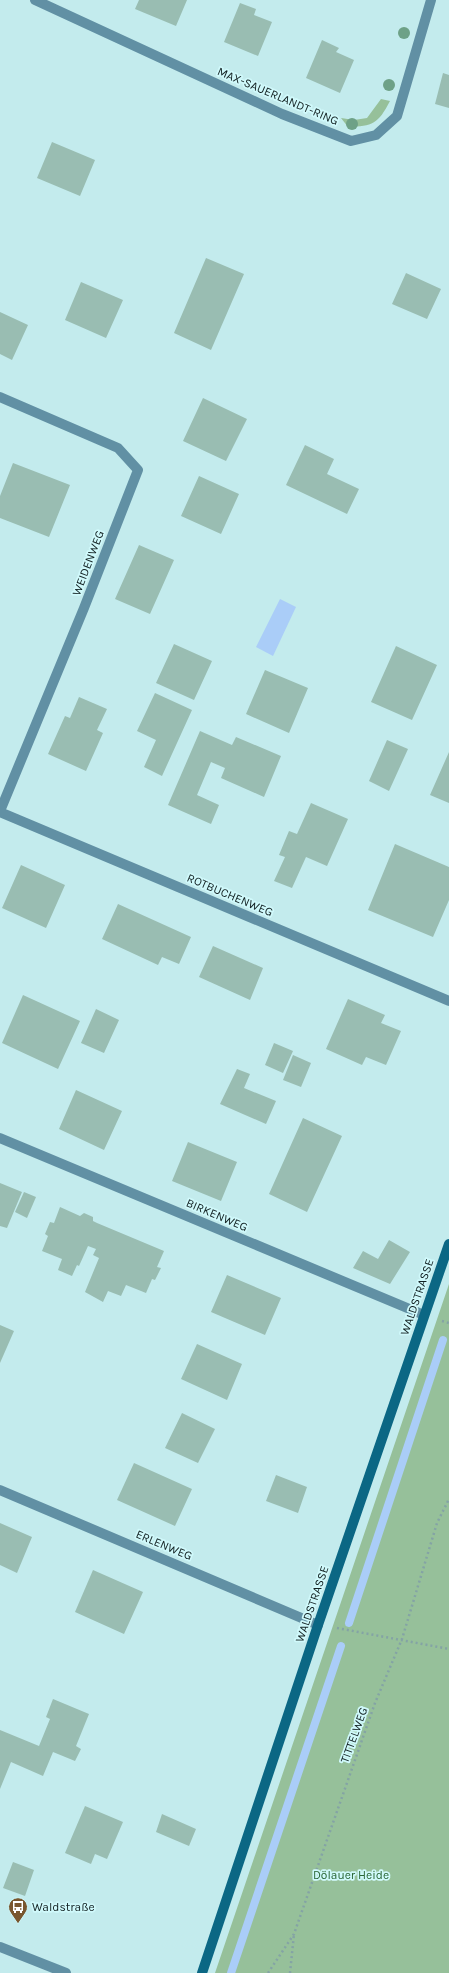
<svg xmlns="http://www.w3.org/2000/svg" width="449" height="1973" font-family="Karla,sans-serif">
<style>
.green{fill:#96c09a}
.water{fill:#aacdf8}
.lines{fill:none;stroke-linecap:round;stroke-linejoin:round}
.stream{stroke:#aacdf8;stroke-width:8}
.building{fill:#99bdb2}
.path{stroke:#84a3a5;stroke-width:2.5;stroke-dasharray:2 3;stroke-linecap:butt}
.street{stroke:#6190a4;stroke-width:10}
.secondary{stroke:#0b6784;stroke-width:10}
.tree{fill:#6ea187}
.labels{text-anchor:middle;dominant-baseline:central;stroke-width:3.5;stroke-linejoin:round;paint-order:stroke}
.street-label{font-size:12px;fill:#122122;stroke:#d0f9fb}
.park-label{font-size:12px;fill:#286533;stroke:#d0f9fb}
.poi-label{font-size:12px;fill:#122122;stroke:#d0f9fb;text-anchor:start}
</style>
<rect width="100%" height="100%" fill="#c3ebed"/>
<path class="green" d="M381,99L390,101C378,124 373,126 348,127L341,118L354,120L367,118Z
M449,1284V1973H215Z"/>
<path class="water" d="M280,599L296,607L273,656L256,647Z"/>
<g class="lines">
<path class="stream" d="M349,1623L443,1340
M231,1973L341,1646"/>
</g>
<path class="building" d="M139,0H187L176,26L135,9Z
M240,3L256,9L254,15L272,22L258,56L224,42Z
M322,40L339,48L336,52L354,60L340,93L306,78Z
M443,73L449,75V108L435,104Z
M52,142L95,160L80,196L37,178Z
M206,258L244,274L211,350L174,333Z
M406,273L441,289L427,319L392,304Z
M81,282L123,300L106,338L65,320Z
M0,312L28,325L12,360L0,354Z
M203,398L247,419L226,461L183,441Z
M305,445L334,459L327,474L359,489L347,514L286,485Z
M13,463L70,485L49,537L0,518V496Z
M199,476L239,494L221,534L181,516Z
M139,545L174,560L150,614L115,599Z
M174,644L212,661L194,700L156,683Z
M396,646L437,665L412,720L371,702Z
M265,670L308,688L289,733L246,714Z
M155,693L192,710L162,776L144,767L156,740L137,731Z
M79,697L107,709L97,730L103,733L86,771L48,754L65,716L70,718Z
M200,731L232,745L236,737L281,756L264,797L221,778L225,768L211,762L197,795L219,805L211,824L168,805Z
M387,740L408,749L389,791L369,781Z
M449,752V803L430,795Z
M311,803L348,819L327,866L306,857L292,888L274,881L285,857L279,855L289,831L297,834Z
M395,844L449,867V900L433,937L368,910Z
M21,865L65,885L46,928L2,908Z
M118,904L191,937L179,964L162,957L158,965L102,939Z
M213,946L263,968L250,1000L199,977Z
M23,995L80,1021L58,1069L2,1043Z
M348,999L385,1015L381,1023L401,1031L386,1065L366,1057L362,1065L326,1049Z
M96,1009L119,1020L104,1053L81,1043Z
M274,1043L293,1051L283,1073L265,1065Z
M293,1055L311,1063L301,1087L283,1080Z
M237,1069L250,1074L244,1088L276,1101L266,1124L220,1104Z
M76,1090L122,1111L104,1150L59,1129Z
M303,1118L342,1136L307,1212L269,1194Z
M188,1142L237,1162L221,1201L172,1181Z
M0,1183L22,1192L7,1228L0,1226Z
M24,1192L36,1197L27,1218L15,1212Z
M60,1207L80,1216L84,1213L93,1217V1221L97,1223L164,1251L157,1267L161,1268L155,1280L152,1279L146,1293L126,1285L121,1296L108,1291L103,1302L85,1292L99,1258L93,1255L96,1249L88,1246L79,1266L77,1265L72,1276L58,1270L62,1259L42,1251L48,1236L45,1234L50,1222L54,1223Z
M389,1240L410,1252L390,1284L353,1268L363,1251L378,1259Z
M227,1275L281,1298L265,1335L211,1312Z
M0,1325L14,1331L0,1363Z
M197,1344L242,1364L227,1400L181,1379Z
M182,1413L215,1429L198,1463L165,1448Z
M134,1463L192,1489L175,1526L117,1500Z
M276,1475L307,1487L298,1513L266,1501Z
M0,1523L32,1537L17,1573L0,1565Z
M93,1570L143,1592L124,1634L75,1612Z
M53,1699L89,1714L76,1746L81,1749L75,1761L53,1752L43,1776L11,1762L0,1789V1730L39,1746L50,1719L46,1717Z
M85,1806L123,1822L107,1859L95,1854L91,1864L65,1853Z
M162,1814L196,1829L189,1846L156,1832Z
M13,1862L34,1870L25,1896L3,1888Z"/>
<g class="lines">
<path class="path" d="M442,1321L449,1323
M337,1628L449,1649
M268,1973L294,1934L375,1703L402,1639L437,1523L449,1499
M290,1973L294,1934"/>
<path class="street" d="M35,0L282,114L351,141L376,135L397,116L431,0
M0,397L118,448L138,470L84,608L0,811
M0,812L449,1001
M0,1138L424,1315
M0,1490L318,1625
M0,1947L66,1973"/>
<path class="secondary" d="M202,1973L318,1625L449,1244"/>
</g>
<g class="tree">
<circle cx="404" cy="33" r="6"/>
<circle cx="389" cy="85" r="6"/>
<circle cx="352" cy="124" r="6"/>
</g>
<defs>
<g id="bus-pin" transform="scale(1)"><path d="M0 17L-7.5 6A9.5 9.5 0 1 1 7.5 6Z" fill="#79562e" stroke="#d0f9fb"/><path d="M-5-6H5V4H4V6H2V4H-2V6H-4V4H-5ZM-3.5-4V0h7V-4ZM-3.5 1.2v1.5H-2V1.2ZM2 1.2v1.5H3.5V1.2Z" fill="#fff"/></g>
</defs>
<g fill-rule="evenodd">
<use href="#bus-pin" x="18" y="1907"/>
</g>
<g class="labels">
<g class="street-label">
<text transform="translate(278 96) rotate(23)">MAX-SAUERLANDT-RING</text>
<text transform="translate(88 563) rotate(-69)">WEIDENWEG</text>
<text transform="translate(230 895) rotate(23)">ROTBUCHENWEG</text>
<text transform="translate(217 1215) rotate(23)">BIRKENWEG</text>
<text transform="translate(417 1297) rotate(-71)">WALDSTRASSE</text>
<text transform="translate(164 1545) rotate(23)">ERLENWEG</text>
<text transform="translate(312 1604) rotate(-71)">WALDSTRASSE</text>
<text transform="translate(354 1735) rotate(-70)">TITTELWEG</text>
</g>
<g class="park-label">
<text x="351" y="1875">Dölauer Heide</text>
</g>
<g class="poi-label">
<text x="32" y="1907">Waldstraße</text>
</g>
</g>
</svg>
